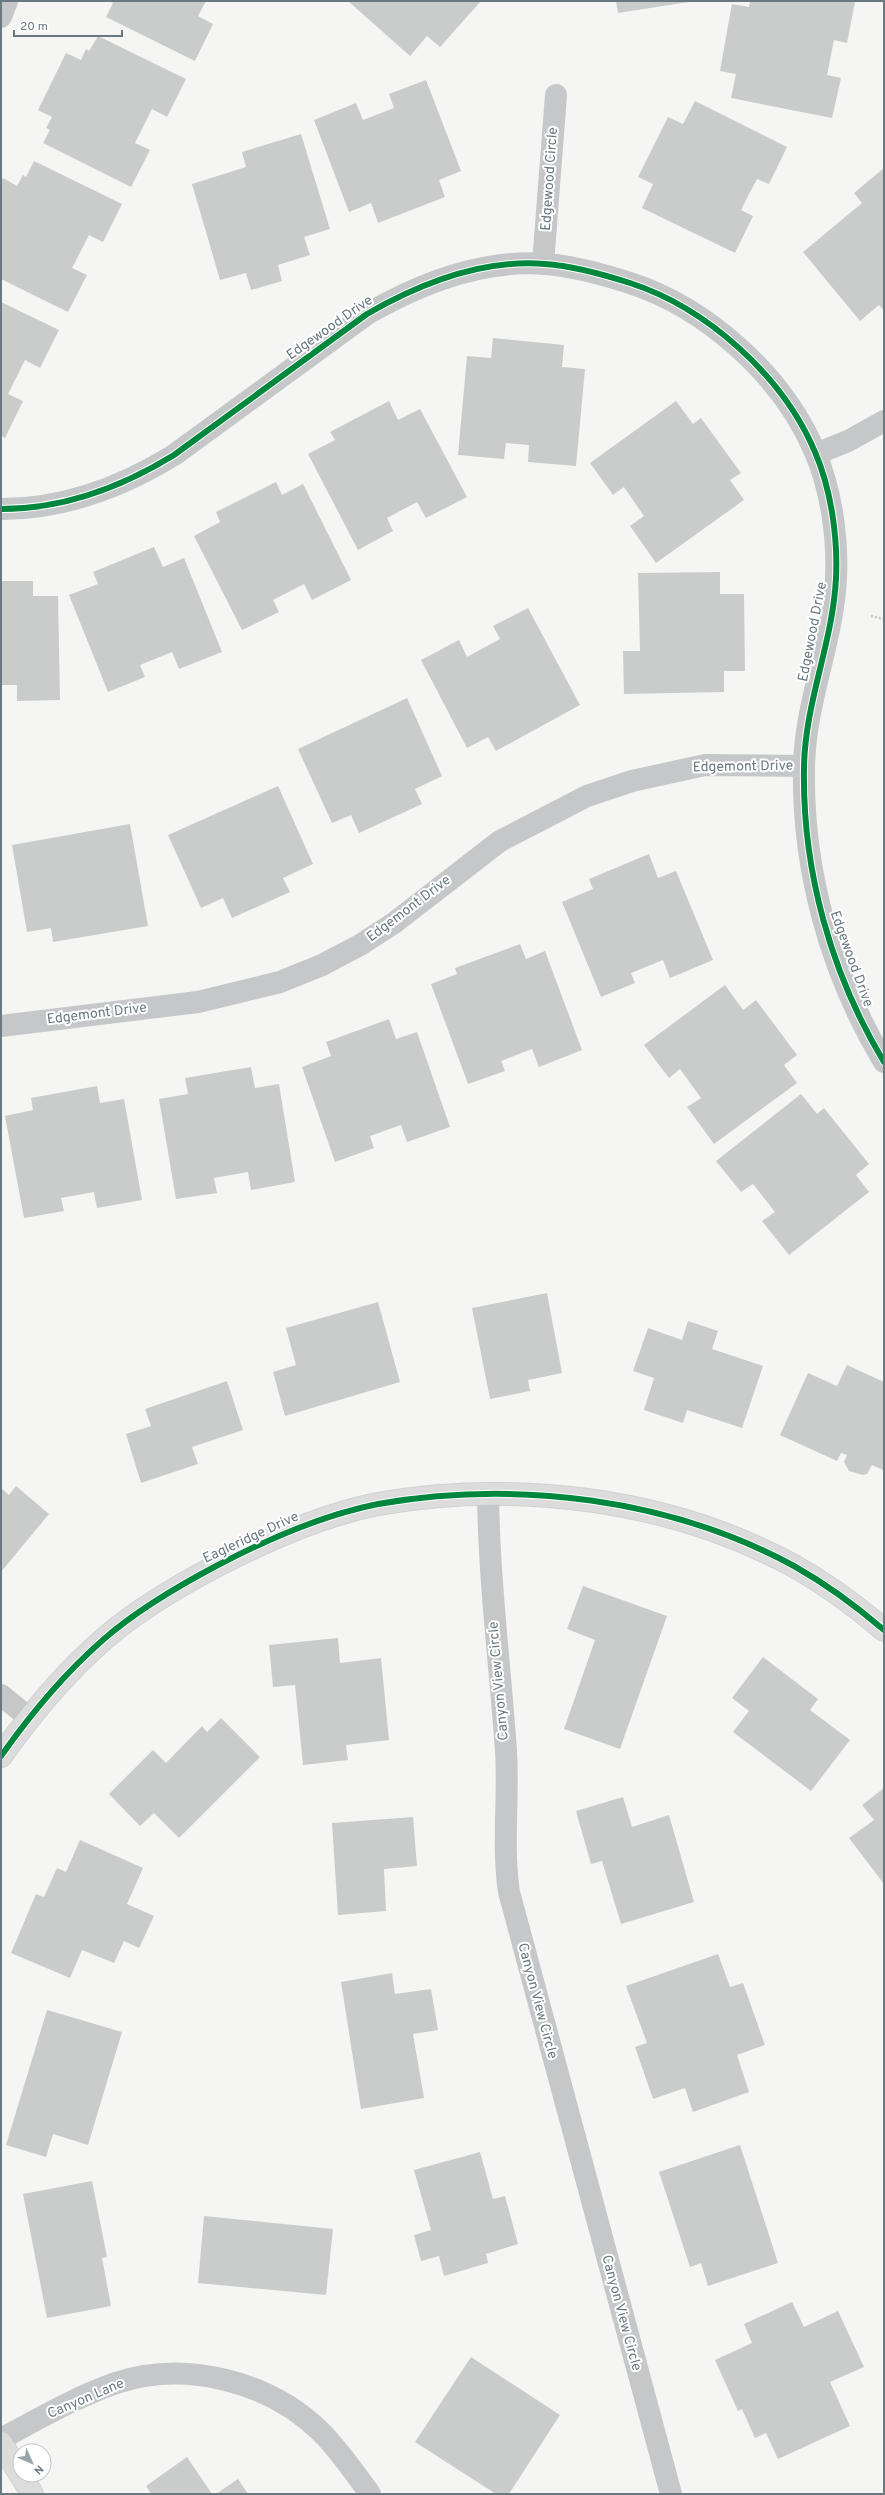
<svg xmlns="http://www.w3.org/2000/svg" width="885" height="2495" font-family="Overpass,sans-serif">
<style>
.building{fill:#cacccc}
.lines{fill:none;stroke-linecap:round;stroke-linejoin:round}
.secondary-casing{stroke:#cfd1d1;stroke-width:24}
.path{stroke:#c4c5c5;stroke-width:2.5;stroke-dasharray:2 2;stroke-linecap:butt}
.street{stroke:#c5c7c8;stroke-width:22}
.secondary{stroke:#dcdcdd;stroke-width:22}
.cycleway-casing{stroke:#fff;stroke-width:8}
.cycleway{stroke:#00873e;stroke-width:6}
.labels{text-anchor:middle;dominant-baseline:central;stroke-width:4;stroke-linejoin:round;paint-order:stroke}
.street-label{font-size:14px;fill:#687980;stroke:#fff}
</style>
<rect width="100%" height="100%" fill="#f5f5f4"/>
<path class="building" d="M110,1H206L198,16L213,24L195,61L106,17L113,3Z
M348,1H481L440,47L427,36L410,56Z
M616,1H689V2L618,13Z
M750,1L855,2L847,43L834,40L827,75L841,78L832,118L731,98L736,74L720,71L726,37L732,4L749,7Z
M98,36L186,79L167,117L152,109L135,143L150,150L131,187L43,143L50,130L46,128L52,117L38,110L66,53L81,60L86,49L89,51Z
M426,80L461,171L439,180L445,197L378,223L371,203L349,212L314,120L356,103L363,120L394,108L389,94Z
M695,101L787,147L769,184L757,179L749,194L741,210L753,216L735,253L642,208L653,184L638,177L668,117L683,124Z
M301,134L330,229L304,237L310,255L278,265L282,281L251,290L246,273L220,280L192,184L246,167L242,152Z
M34,161L122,204L103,242L89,235L72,268L87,275L68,312L1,279V183L3,178L17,186L23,175L26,177Z
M884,168V311L879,305L860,321L803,252L862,203L854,193Z
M1,302L59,330L40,368L25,360L8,394L23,401L5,438L1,436Z
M493,338L564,345L562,367L585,369L576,466L528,462L529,445L506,443L504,459L458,455L467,356L491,358Z
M389,401L398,420L420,409L467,497L426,518L417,502L387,518L393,531L358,550L308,454L335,440L330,432Z
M676,401L693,424L701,418L741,473L730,480L744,500L656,563L630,526L644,516L624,487L613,495L590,463Z
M276,482L282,495L303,484L351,580L312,600L304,584L273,600L279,612L242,630L194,536L220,522L216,512Z
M154,547L163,567L184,558L222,652L179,669L172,652L140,665L145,677L108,692L69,595L98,584L93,572Z
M720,572V594H744L745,671H724V692L624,694L623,651H640L638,573Z
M1,581H33V596H58L60,700L17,701V685H1Z
M528,608L580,705L496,751L488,737L467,748L421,660L459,640L467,657L500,639L493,626Z
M407,698L442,776L415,789L422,804L359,833L351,815L332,823L298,749Z
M278,786L313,864L283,878L290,892L232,918L223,898L201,908L168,835Z
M130,824L148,926L53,942L51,928L27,932L12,845Z
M649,854L658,878L676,871L713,960L670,978L663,960L631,973L635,983L601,997L562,902L593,889L589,879Z
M520,944L526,959L545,951L582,1050L539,1067L532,1049L501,1061L505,1071L468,1084L431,984L457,974L455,968Z
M725,985L743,1010L756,1000L797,1055L784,1065L797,1083L714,1144L687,1107L701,1098L680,1069L669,1078L644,1045Z
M389,1019L396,1039L417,1032L450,1127L407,1142L401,1125L370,1136L374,1148L335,1162L302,1067L331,1056L326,1042Z
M251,1067L255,1088L279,1084L295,1182L251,1190L248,1172L214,1178L217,1193L176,1199L159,1099L188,1094L185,1078Z
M97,1086L100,1103L124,1099L142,1200L97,1208L94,1192L61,1198L64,1211L24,1218L5,1116L33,1110L31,1098Z
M801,1094L817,1114L824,1108L869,1164L856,1175L869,1192L789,1255L762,1221L775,1212L753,1184L741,1192L716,1161Z
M547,1293L562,1373L528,1380L530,1391L490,1399L472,1308Z
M378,1302L400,1382L285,1416L273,1372L296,1365L286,1328Z
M688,1321L718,1331L712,1349L763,1366L742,1428L687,1410L683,1423L644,1410L654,1378L633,1371L648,1328L682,1340Z
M847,1365L884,1382L883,1470L872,1465L867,1474L863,1475L849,1471L844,1462L847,1455L841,1453L837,1461L780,1435L808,1373L837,1386Z
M227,1381L243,1430L192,1447L198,1464L141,1483L126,1434L151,1426L145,1409Z
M16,1486L49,1514L1,1572V1488L9,1495Z
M583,1586L667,1616L620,1749L564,1729L595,1640L567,1629Z
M338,1638L340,1663L381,1658L389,1740L346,1745L348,1760L303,1765L295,1685L273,1687L269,1645Z
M763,1657L818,1699L810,1710L850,1740L811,1791L733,1732L749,1711L732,1698Z
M221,1718L260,1757L179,1838L154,1813L140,1826L109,1794L153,1750L166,1763L202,1726L207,1732Z
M884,1788V1884L849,1838L874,1820L862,1805Z
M623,1797L632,1827L669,1815L694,1902L621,1924L602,1861L591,1864L576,1811Z
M413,1817L417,1866L384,1869L386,1911L338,1915L332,1823Z
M80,1840L143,1868L127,1904L154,1916L139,1948L124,1941L114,1963L82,1950L70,1978L11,1953L36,1894L44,1897L57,1868L66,1872Z
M718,1954L730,1987L743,1983L765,2045L737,2055L749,2092L693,2112L685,2088L653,2099L635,2047L647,2043L626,1986Z
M392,1973L395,1994L431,1989L438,2030L413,2034L424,2098L361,2109L341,1982Z
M47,2010L122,2032L88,2145L53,2134L46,2157L6,2145Z
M740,2145L778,2263L708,2286L701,2263L690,2267L659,2172Z
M480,2152L493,2199L505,2196L518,2244L486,2254L488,2263L444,2276L439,2256L421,2261L414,2235L431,2230L414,2170Z
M92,2181L107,2257L102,2258L111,2306L47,2318L23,2194Z
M204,2216L333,2229L326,2295L198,2283Z
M792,2302L804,2327L838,2311L864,2367L830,2382L850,2426L778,2459L766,2433L755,2438L742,2409L738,2411L715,2360L752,2343L744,2324Z
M471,2357L560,2415L509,2494H496L415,2442Z
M187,2457L212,2494H151L146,2486Z
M238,2479L248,2494H216Z"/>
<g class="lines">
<g class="secondary-casing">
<path id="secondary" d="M1,1756C30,1715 66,1672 104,1639C136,1611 180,1585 218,1565C268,1539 322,1515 378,1504C516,1480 669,1498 794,1566C826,1584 856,1606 884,1630
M1,2443L20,2474
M21,2475L32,2494"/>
</g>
<path class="path" d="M871,616L884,619"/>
<path class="street" d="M1,17L7,1
M543,264L556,95
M816,454L848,441L884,421
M1,509C63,509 122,487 174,455L367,314C419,284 483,259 545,264C574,266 602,274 630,283C707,308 783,376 815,452C831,489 838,538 836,578C833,642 805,702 804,767C802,870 831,974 884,1062
M1,1026L198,1002L280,982L322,965L360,945L394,923L500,841L587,796L632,781L705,765L804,766
M488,1494C489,1580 500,1665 506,1751C509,1798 502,1845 509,1892L671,2494
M1,1695L28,1717
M1,2439C38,2419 76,2397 116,2383C185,2360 269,2381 321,2432C339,2450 355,2473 370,2494"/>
<use href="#secondary" class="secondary"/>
<g class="cycleway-casing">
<path id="cycleway" d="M1,509C63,509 122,487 174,455L367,314C419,284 483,259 545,264C574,266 602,274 630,283C707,308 783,376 815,452C831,489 838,538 836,578C833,642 805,702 804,767C802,870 831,974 884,1062
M1,1756C30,1715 66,1672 104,1639C136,1611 180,1585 218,1565C268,1539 322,1515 378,1504C516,1480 669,1498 794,1566C826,1584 856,1606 884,1630"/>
</g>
<use href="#cycleway" class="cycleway"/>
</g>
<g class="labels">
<g class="street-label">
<text transform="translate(550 179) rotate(-86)">Edgewood Circle</text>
<text transform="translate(330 328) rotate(-35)">Edgewood Drive</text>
<text transform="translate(813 632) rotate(-79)">Edgewood Drive</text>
<text transform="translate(743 767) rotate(-1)">Edgemont Drive</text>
<text transform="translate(409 909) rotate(-37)">Edgemont Drive</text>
<text transform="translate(851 959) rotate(70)">Edgewood Drive</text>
<text transform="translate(97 1014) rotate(-7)">Edgemont Drive</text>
<text transform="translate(251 1538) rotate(-25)">Eagleridge Drive</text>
<text transform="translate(499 1681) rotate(-95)">Canyon View Circle</text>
<text transform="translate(537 2001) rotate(75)">Canyon View Circle</text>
<text transform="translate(621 2313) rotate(75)">Canyon View Circle</text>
<text transform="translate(86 2399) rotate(-23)">Canyon Lane</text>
</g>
</g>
<rect width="885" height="2495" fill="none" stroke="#687980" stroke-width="4"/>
<g transform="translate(32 2463) rotate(135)"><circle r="19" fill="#ffffff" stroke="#c3c9cc"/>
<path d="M0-3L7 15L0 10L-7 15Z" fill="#99a4a9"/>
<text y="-6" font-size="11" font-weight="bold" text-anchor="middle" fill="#687980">N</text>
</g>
<path d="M14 30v6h108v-6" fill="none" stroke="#687980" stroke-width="2"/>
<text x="20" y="30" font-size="12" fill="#687980" stroke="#ffffff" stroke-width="3" paint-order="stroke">20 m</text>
</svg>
